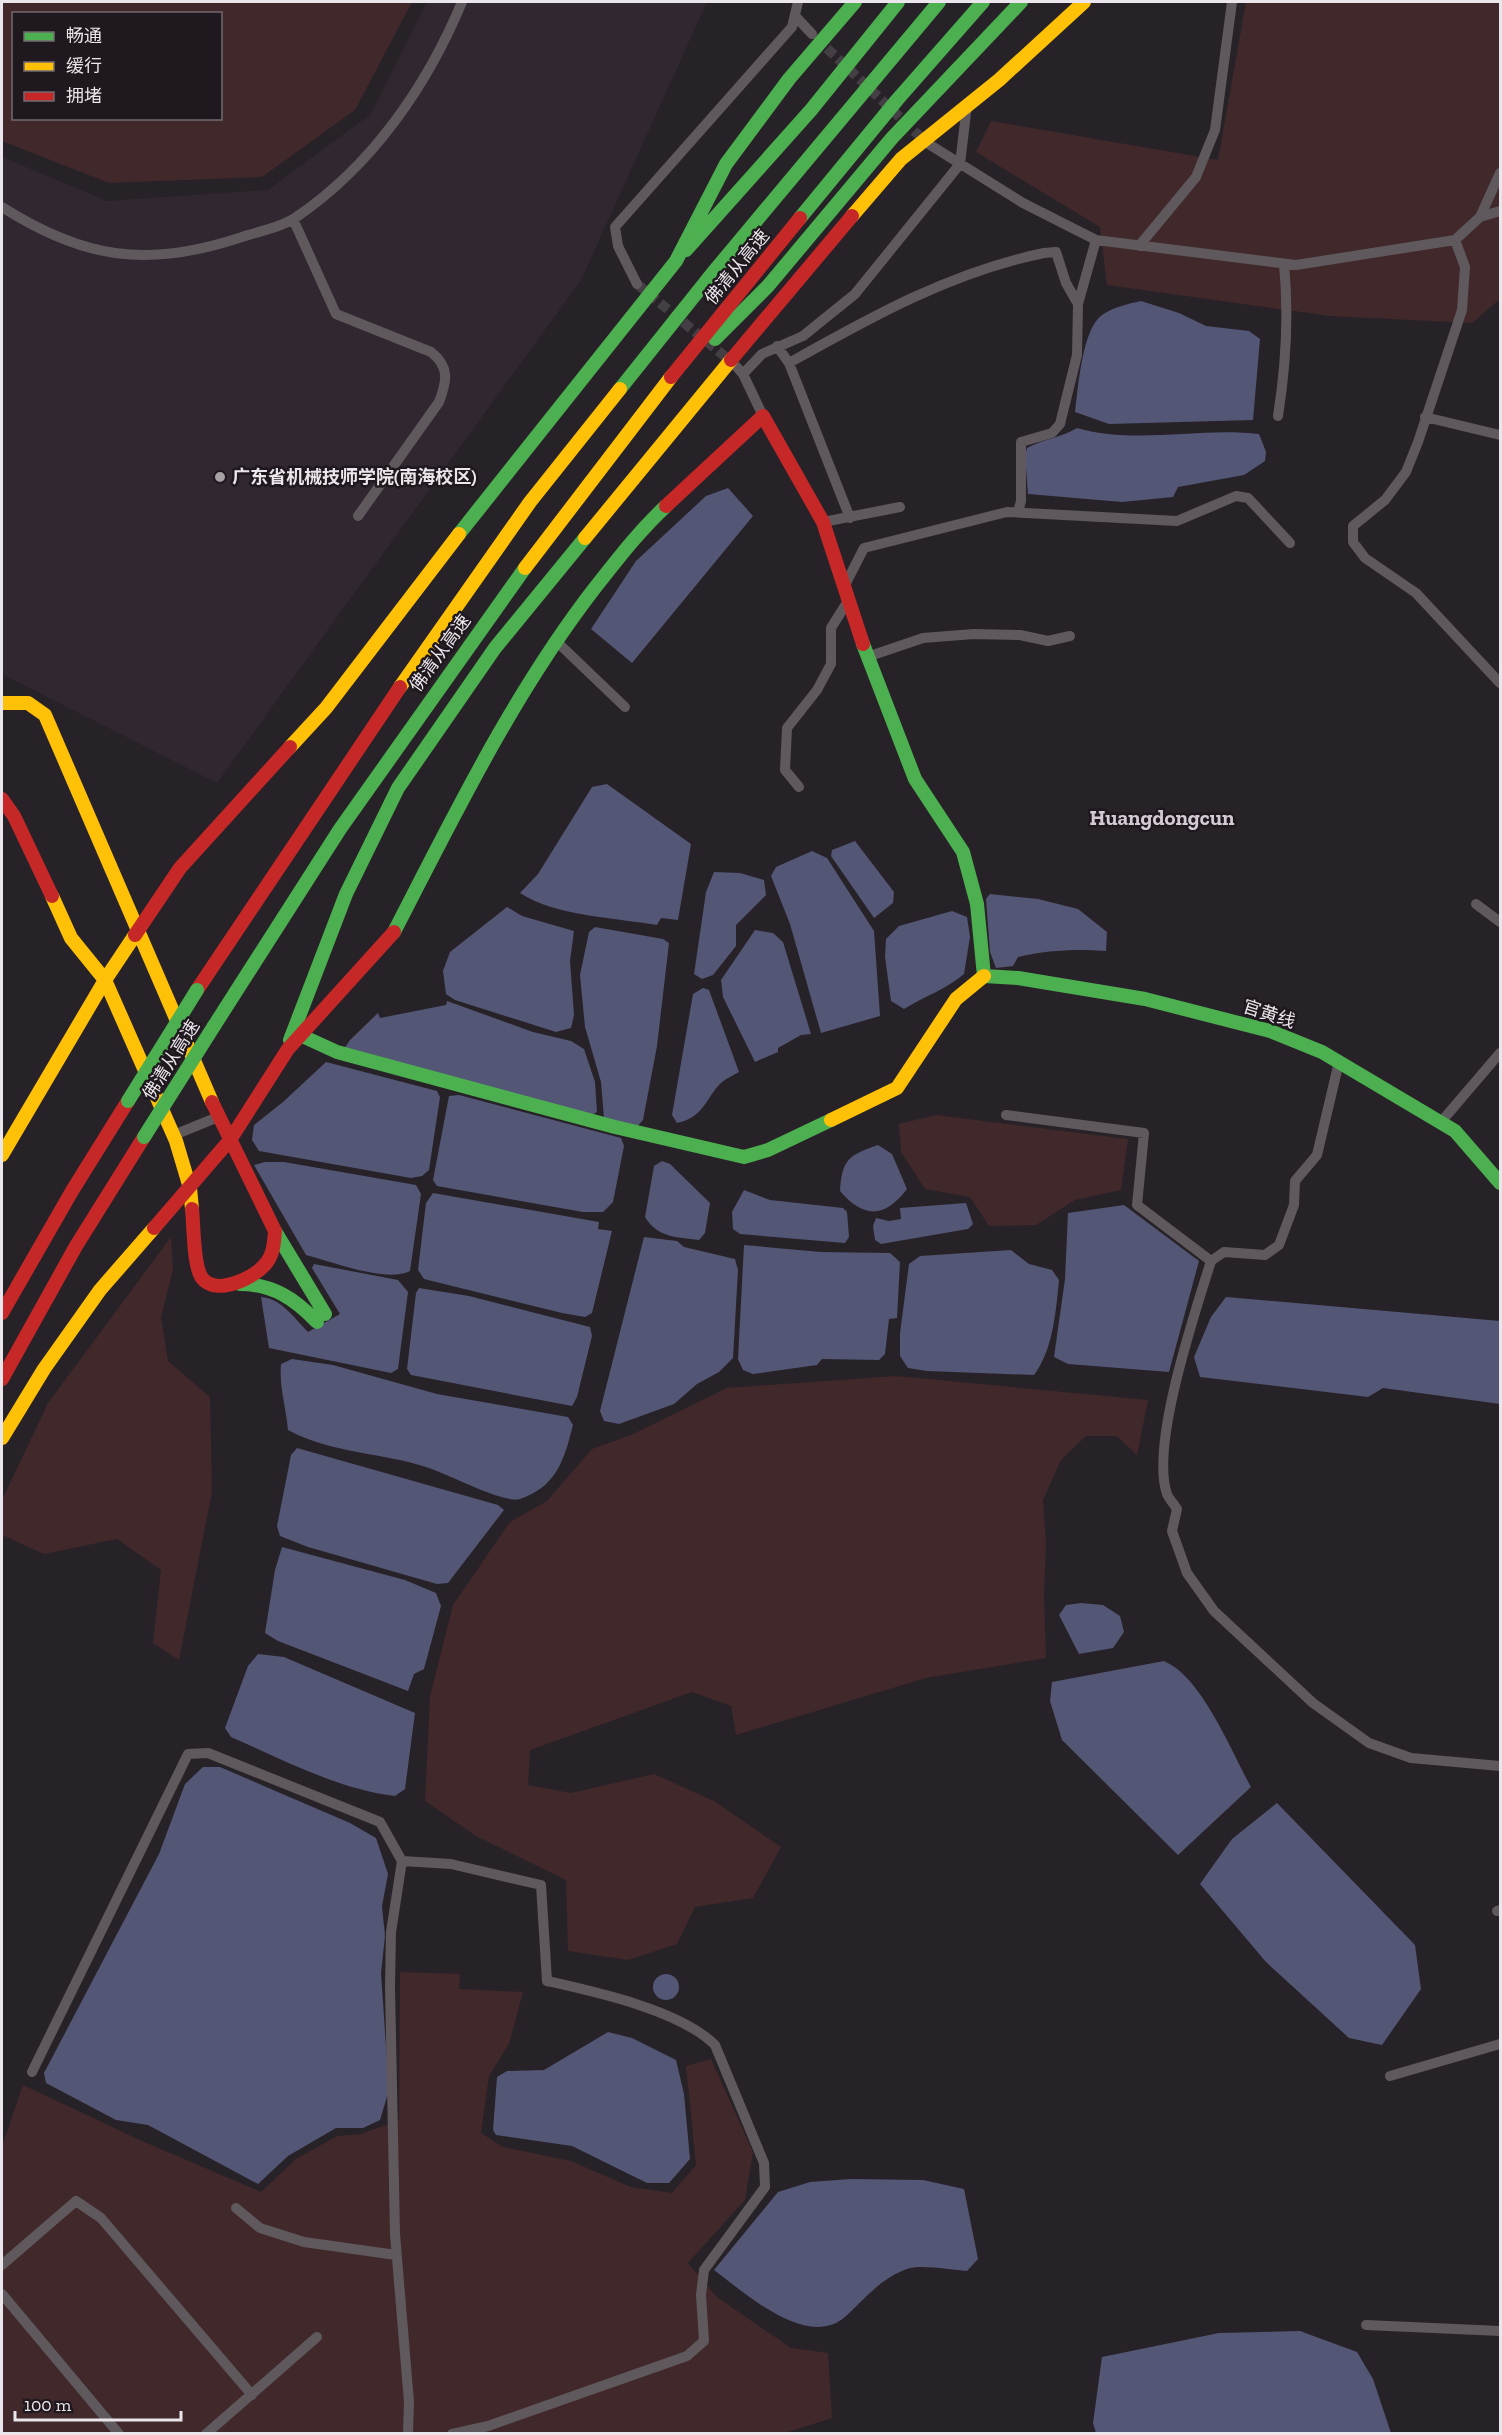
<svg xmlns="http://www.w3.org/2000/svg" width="1502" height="2435" font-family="'Zilla Slab','Noto Sans SC',serif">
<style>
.built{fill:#312731}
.green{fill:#41282b;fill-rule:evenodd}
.water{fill:#535675}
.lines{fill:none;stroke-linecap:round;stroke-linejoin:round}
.street-tunnel{stroke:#443f44;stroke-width:10;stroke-dasharray:10 5;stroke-linecap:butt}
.street{stroke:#5f595d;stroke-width:10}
.fast{stroke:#4caf50;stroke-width:14}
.slow{stroke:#ffc107;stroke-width:14}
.jam{stroke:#c62828;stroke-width:14}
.fast-bridge{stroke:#4caf50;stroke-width:14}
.poi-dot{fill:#a6a1a6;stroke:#1f181f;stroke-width:2}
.labels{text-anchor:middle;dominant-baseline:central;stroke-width:5;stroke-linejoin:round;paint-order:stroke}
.street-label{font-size:18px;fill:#ebe6eb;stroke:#1f181f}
.poi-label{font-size:18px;font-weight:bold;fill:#ebe6eb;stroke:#1f181f;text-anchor:start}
.quarter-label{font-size:21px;font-weight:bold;fill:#d3cad3;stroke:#1f181f}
</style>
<rect width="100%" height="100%" fill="#272227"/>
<path class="built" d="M427,2H707L581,280L217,783L2,674V157L107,201L268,190L371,114Z"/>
<path class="green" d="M2,2H412L355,110L262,177L109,183L2,141ZM14,14H220V118H14Z
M1246,2H1500V299L1472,323L1330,316L1107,285L1100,227L976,152L991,121L1218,160Z
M936,1115L1128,1139L1121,1190L1075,1200L1036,1225L989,1226L970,1197L925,1189L901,1152L899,1124Z
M171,1237L173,1269L161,1317L168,1361L210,1397L212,1492L179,1660L153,1643L161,1570L117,1539L44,1554L2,1535V1500L48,1403Z
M896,1376L1148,1400L1137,1455L1117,1436H1086L1061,1460L1043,1500L1046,1543L1044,1596L1046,1658L926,1678L736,1735L731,1706L692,1692L530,1750L528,1785L571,1793L654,1774L714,1801L781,1847L753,1898L695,1907L677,1944L628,1960L568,1951L566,1880L476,1836L425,1801L430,1696L453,1605L510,1522L547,1501L592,1449L631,1435L727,1388Z
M400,1972L460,1974L459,1989L523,1992L509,2044L489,2076L481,2133L503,2147L571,2161L631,2187L672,2193L696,2165L686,2066L711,2059L753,2152L745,2200L688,2263L717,2297L791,2348L828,2353L832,2418L785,2433L2,2434V2146L23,2085L142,2141L261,2192L296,2159L337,2136L361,2134L399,2120Z"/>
<path class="water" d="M1141,301L1179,313L1206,326L1249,331L1260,339L1253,420L1109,424L1075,412C1078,389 1082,329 1102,315C1114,307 1127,304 1141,301Z
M1077,428C1137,445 1198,427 1259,434L1266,452L1265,461L1244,475L1178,487L1173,497L1122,502L1028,494L1025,455L1027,448C1043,439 1061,438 1077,428Z
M728,488L753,516L632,663L591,629L636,561L706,496Z
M607,784L691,844L678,920L661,918L657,925C616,918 555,916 520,893L538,874L592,787Z
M855,841L894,892L893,903L874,918L831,856L832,850Z
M812,851L827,858L874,931L880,1016L821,1033L790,924L771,876L776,867Z
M714,872L740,873L764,880L766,895L736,925V946L713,975L702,979L694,974L706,892Z
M990,894L1038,899L1078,909L1107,932L1106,951C1075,949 1049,950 1018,957L1013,966L996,968L990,952L986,899Z
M507,907L522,916L574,931L570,961L574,1015L571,1028L556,1032L455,1000L446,994L443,971L450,952Z
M952,911L967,917L970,937L964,974C947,989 923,997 904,1009L891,1001L885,957L886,939L899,926Z
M595,927L663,939L669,943L657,1046L643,1120L636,1128L604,1118L601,1082L585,1027L580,975L589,932Z
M755,930L773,933L783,942L811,1034L801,1035L778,1048V1052L755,1062L723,997L721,980Z
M703,988L709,990L739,1072C734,1075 727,1078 722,1082C705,1098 705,1117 677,1123L672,1115L693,994Z
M447,1001L533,1032L571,1041L584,1049L595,1082L597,1112L589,1117L344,1049L350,1040L378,1013L380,1018L446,1005Z
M326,1062L437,1091L440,1097L429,1170L422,1176L411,1178L259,1151L252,1140L254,1125L283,1102Z
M459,1095L621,1138L624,1146L613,1202L603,1212H583L437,1186L433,1180L449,1096Z
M878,1145L892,1154L907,1189C885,1218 864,1219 840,1191C842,1159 849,1155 878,1145Z
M662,1161L670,1164L710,1203L705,1233L699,1240C676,1237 658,1238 645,1217L654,1166Z
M265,1162H284L416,1185L421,1194L410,1271C386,1283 333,1262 306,1255L254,1165Z
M744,1190L770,1200L843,1208L847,1212L849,1237L845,1243L740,1234L733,1229L732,1212Z
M433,1193L599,1222L598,1229L612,1231L592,1313L585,1317L562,1313L424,1279L418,1270L426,1203Z
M966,1203L973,1224L968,1229L881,1244L875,1240L873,1226L876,1218L889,1221L901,1219L900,1208Z
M1124,1205L1199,1261L1169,1372L1068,1364L1054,1357L1065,1279L1068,1213Z
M644,1237L677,1241L684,1247L735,1259L738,1270L733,1358L719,1372L697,1384L674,1404L619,1424L604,1421L600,1411Z
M744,1245L821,1252L890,1253L900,1262L897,1318L889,1319L885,1354L879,1360L822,1359L817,1365L753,1374L743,1370L738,1359Z
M1011,1250L1029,1264L1052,1270L1059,1280C1056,1311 1053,1350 1034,1375L927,1371L908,1368L900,1356V1333L909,1264L920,1256Z
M314,1264L398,1280L408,1292L398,1369L391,1373L269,1348L261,1297C281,1298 295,1319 308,1332L340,1314L312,1268Z
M419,1288L469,1296L590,1327L592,1336L577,1397L572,1406L411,1375L407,1369L416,1293Z
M1226,1297L1500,1321V1404L1383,1388L1368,1397L1200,1377L1194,1357L1211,1317Z
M292,1359L333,1365L437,1394L568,1417L573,1425C564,1460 557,1486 520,1499C504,1504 448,1474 429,1468C382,1452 332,1454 288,1430C286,1407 279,1387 281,1364Z
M297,1448L498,1505L504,1510L448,1583L437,1584L308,1547L280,1536L277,1526L291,1455Z
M282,1547L405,1580L436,1593L441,1606L424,1669L414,1674L408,1691L278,1641L265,1633L275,1570Z
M1081,1603L1103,1605L1120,1616L1124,1632L1113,1648L1079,1654L1059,1615L1066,1605Z
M258,1654L284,1657L415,1713L405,1789L395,1796C337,1789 284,1760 231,1737L225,1728L248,1666Z
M1164,1661C1202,1677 1231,1751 1251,1787L1178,1855L1062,1740L1050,1701L1052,1682Z
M203,1767H220L350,1823L376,1838L388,1874L382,1906L385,1936L381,1973L389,2090L380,2120L363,2128H336L288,2156L258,2184L148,2125L116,2120L46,2083L44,2073L159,1854L185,1784Z
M1277,1803L1415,1945L1421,1989L1382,2045L1349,2038L1266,1962L1200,1884L1232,1839Z
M653 1987a13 13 0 1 1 26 0a13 13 0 1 1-26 0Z
M608,2032L632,2038L676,2060L684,2094L690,2159L669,2183H647L572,2146L496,2135L493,2130L497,2077L507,2071L544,2070Z
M851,2179L923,2180L964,2189L978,2259L967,2271C952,2270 920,2264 907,2269C881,2278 866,2298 846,2316C808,2351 745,2293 714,2270L778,2192L810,2182Z
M1300,2331L1357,2352L1373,2379L1391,2433H1096L1093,2423L1102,2357L1219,2333Z"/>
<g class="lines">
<path class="street-tunnel" d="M816,38L927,143
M637,284L734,364"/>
<path class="street" d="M796,17L812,34
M927,143L1023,203L1096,240L1296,265L1455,240L1480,217L1500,173
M2,207C84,259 147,268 239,238C256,232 280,228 295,218C372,166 427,86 462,2
M1480,217L1500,211
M293,219L336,314L431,352C450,367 447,381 439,402L358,516
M1455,240L1465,267L1462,310L1418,442L1406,472L1385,500L1353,526V542L1365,558L1416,593L1500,683
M1139,246L1196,177L1215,130L1232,2
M637,284L618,246L615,227L792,27L798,2
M777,346L789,363C871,317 951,272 1044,253L1056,252L1066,283L1078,304
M789,363L850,518
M734,364L743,374L763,416
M743,374L762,354L803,336L855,294L960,164L967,105
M1278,416C1286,365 1289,315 1284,264
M1425,417L1500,435
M1018,512L1021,501V442L1052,433L1060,424L1077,355L1078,304L1096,240
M823,522L900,507
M844,587L864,548L1007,512L1177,521L1236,496L1248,498L1290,543
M555,640L625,707
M867,657L923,638L974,634L1020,635L1048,641L1070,636
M799,787L785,770L787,728L817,690L831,664V628L848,601
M1476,904L1500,922
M1339,1062L1317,1155L1295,1181L1294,1205L1279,1245L1265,1255L1224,1252L1211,1261C1195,1313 1150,1445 1167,1494C1169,1499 1174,1504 1177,1509L1172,1531L1187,1573L1214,1611L1313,1703L1369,1743L1411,1758L1500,1766
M1006,1115L1144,1133L1137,1205L1211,1261
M1441,1122L1500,1053
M174,1135L218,1117
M402,1861L391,1932L390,1987L395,2234L409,2402L408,2434
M1497,1911L1500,1910
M32,2072L188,1754L208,1753L380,1822L402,1861L451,1864L541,1885L547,1981C596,1992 680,2010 715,2045L764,2163L765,2187L704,2270L701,2295L704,2341L687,2356L488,2426L452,2434
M1390,2076L1500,2044
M236,2208L260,2228L304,2242L396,2255
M2,2265L76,2201L101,2218L252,2395
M2,2294L119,2434
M1366,2325L1500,2331
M206,2434L317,2337"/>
<path class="fast" d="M800,218L897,100L983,2
M686,250L811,110L898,2
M715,339L768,286L892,138L1021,2
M620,389L711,275L939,2
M459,534L676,261L726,164L789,79L855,2
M863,644L915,779L963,852L977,904L984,976
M394,932C455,814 513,694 594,589C617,560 638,532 666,506
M984,976L1018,978L1145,999L1270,1031L1322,1052L1455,1131L1500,1183
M214,1026L340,829L525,568
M300,1035L337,1052L615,1127L744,1157L768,1150L831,1120
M290,1040L346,894L398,788L495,648L585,538
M275,1231L325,1314
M240,1284C273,1284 295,1299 317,1322"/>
<path class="slow" d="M852,216L901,159L999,80L1084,2
M585,538L731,360
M525,568L671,377
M400,687L530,502L620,389
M2,703H28L45,715L212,1102
M290,747L326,708L459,534
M52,896L71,938L105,980L176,1141L190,1188L192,1209
M831,1120L897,1088L956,999L984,976
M2,1155L105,980L135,935
M2,1438L44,1369L100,1290L154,1228"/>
<path class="jam" d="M731,360L852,216
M671,377L800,218
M666,506L763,416L823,522L863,644
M2,799L14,816L52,896
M135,935L180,868L290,747
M197,990L400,687
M192,1209C194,1226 193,1266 202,1278C216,1297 257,1277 267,1262C274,1253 274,1241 275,1231L212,1102
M154,1228L230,1140L288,1049L394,932
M2,1313L72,1191L128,1101
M2,1379L76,1246L144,1137"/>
<path class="fast-bridge" d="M128,1101L197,990
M144,1137L214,1026"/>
</g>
<circle class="poi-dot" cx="220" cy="477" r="6"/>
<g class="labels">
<g class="street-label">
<text transform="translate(737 267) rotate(-51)">佛清从高速</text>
<text transform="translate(440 653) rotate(-54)">佛清从高速</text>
<text transform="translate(1269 1014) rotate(18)">官黄线</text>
<text transform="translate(171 1060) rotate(-58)">佛清从高速</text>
</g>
<g class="poi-label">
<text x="232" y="477">广东省机械技师学院(南海校区)</text>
</g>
<g class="quarter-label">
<text x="1162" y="817">Huangdongcun</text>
</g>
</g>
<rect width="1502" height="2435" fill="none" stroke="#ebe6eb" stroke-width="6"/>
<rect x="12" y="12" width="210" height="108" fill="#1f181f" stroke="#716a71" stroke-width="1.5"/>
<rect x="24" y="32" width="30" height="9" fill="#4caf50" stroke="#716a71" stroke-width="1.5"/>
<text x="66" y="42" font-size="18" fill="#ebe6eb">畅通</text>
<rect x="24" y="62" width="30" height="9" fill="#ffc107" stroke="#716a71" stroke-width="1.5"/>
<text x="66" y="72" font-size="18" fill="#ebe6eb">缓行</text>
<rect x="24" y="92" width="30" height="9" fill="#c62828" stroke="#716a71" stroke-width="1.5"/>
<text x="66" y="102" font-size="18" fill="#ebe6eb">拥堵</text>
<path d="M15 2411v9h166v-9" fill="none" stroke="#ebe6eb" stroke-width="3"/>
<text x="24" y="2411" font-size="18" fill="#ebe6eb" stroke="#1f181f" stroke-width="4.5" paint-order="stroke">100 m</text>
</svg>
